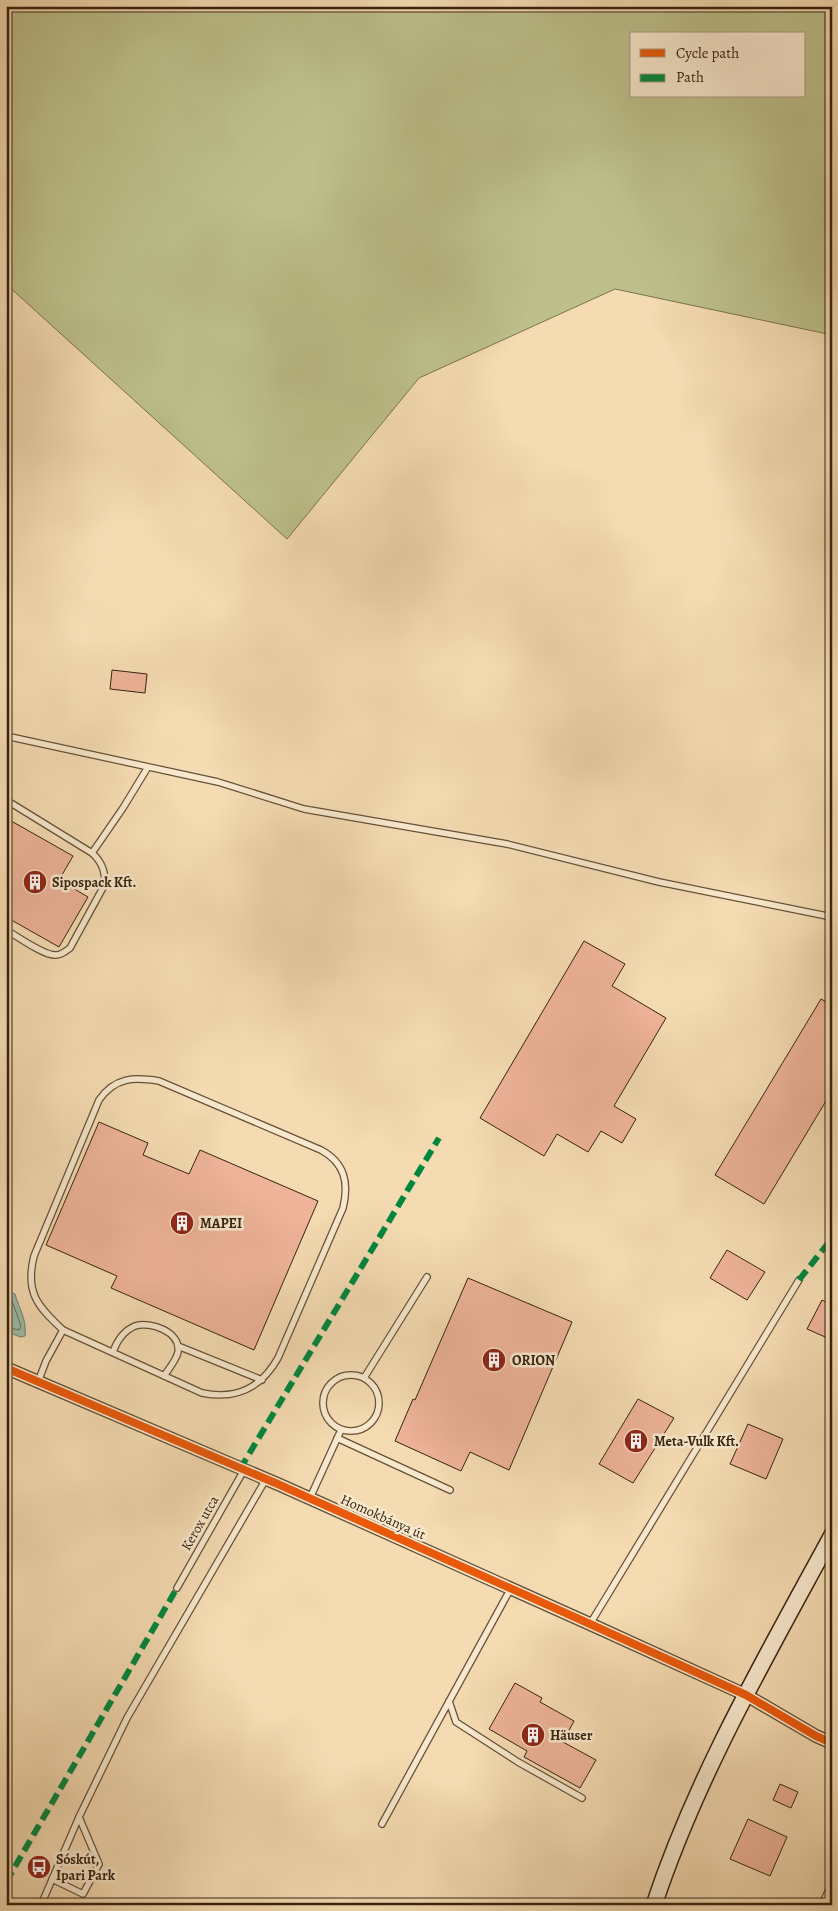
<svg xmlns="http://www.w3.org/2000/svg" width="838" height="1911" font-family="Alegreya,serif">
<style>
.green{fill:#bdc08b;stroke:#7a724d;fill-rule:evenodd}
.water{fill:#9cbbaa;stroke:#737e6c}
.lines{fill:none;stroke-linecap:round;stroke-linejoin:round}
.shore{stroke:#696f5c;stroke-width:1}
.building{fill:#eeb399;stroke:#36230f}
.service-casing{stroke:#665138;stroke-width:8}
.minor-casing{stroke:#665138;stroke-width:14}
.secondary-casing{stroke:#36230f;stroke-width:18}
.service{stroke:#f8e8cd;stroke-width:5.5}
.minor{stroke:#f8e8cd;stroke-width:11}
.secondary{stroke:#f8e8cd;stroke-width:15}
.quiet{stroke:#00873e;stroke-width:6;stroke-dasharray:12 6;stroke-linecap:butt}
.cycleway-casing{stroke:#f8e8cd;stroke-width:11}
.cycleway{stroke:#e8590c;stroke-width:8}
.labels{text-anchor:middle;dominant-baseline:central;stroke-width:5;stroke-linejoin:round;paint-order:stroke}
.poi-label{font-size:14px;font-weight:bold;fill:#36230f;stroke:#f8e8cd;text-anchor:start}
.street-label{font-size:14px;fill:#36230f;stroke:#f8e8cd}
</style>
<rect width="100%" height="100%" fill="#f5dbb2"/>
<filter id="stains"><feTurbulence type="fractalNoise" baseFrequency=".004" numOctaves="4"/><feColorMatrix values="0 0 0 0 .2 0 0 0 0 .09 0 0 0 0 .02 0 0 0 .5 -.17"/></filter>
<radialGradient id="worn" r=".72"><stop offset=".6" stop-color="#630" stop-opacity="0"/><stop offset="1" stop-color="#630" stop-opacity=".3"/></radialGradient>
<path class="green" d="M6,6H832V335L615,289L419,378L287,539L6,284ZM632,34H804V96H632Z"/>
<path class="water" d="M6,1290L15,1294C19,1309 27,1319 25,1336L20,1337L6,1331Z"/>
<g class="lines">
<path class="shore" d="M6,1295L11,1298L21,1326L19,1330L6,1327"/>
</g>
<path class="building" d="M112,670L147,674L145,693L110,689Z
M6,818L73,856L59,880L88,897L59,947L6,917Z
M584,941L625,964L612,986L666,1018L614,1106L636,1119L622,1143L601,1131L588,1152L557,1134L544,1156L480,1118Z
M821,999L832,1005V1091L764,1204L715,1175Z
M99,1122L148,1143L143,1155L189,1174L200,1150L318,1201L254,1350L111,1288L117,1276L46,1245Z
M727,1250L765,1272L747,1300L710,1278Z
M468,1278L572,1322L509,1470L470,1452L461,1471L395,1441L413,1399L415,1400Z
M822,1300L832,1305V1340L807,1329Z
M638,1399L674,1418L633,1483L599,1464Z
M748,1424L783,1439L766,1479L730,1464Z
M515,1683L542,1698L540,1702L574,1721L563,1742L596,1760L580,1788L524,1757L527,1751L489,1729Z
M780,1784L798,1792L791,1808L773,1800Z
M748,1819L787,1837L770,1876L730,1859Z"/>
<g class="lines">
<g class="service-casing">
<path id="service" d="M6,736L218,782L304,809L507,844L659,882L832,917
M6,800L92,853C102,862 105,871 105,884L70,948C66,951 62,955 56,955C44,956 17,936 6,930
M92,853L123,808L148,767
M178,1346L262,1380
M113,1352C117,1341 123,1331 135,1326C151,1321 181,1332 178,1352C176,1361 169,1368 164,1376
M323 1403a28 28 0 1 1 56 0a28 28 0 1 1-56 0Z
M364,1378L427,1277
M38,1382L46,1361L63,1330L202,1393C237,1400 261,1388 278,1358L343,1208C349,1183 345,1163 321,1150L159,1081C134,1077 115,1077 99,1100L34,1256C25,1292 37,1306 63,1330
M337,1438L450,1490
M310,1498L341,1430
M177,1588L244,1470
M590,1624L799,1280
M449,1701L456,1722L518,1762L582,1798
M382,1824L511,1588
M52,1879L83,1894L99,1864L79,1817
M41,1905L79,1817L127,1718L266,1479
M822,1905L832,1883"/>
</g>
<g class="minor-casing">
<path id="minor" d="M6,1368L280,1485L590,1624L746,1695L816,1736L832,1743"/>
</g>
<g class="secondary-casing">
<path id="secondary" d="M654,1905C697,1775 767,1655 832,1535"/>
</g>
<use href="#service" class="service"/>
<use href="#minor" class="minor"/>
<use href="#secondary" class="secondary"/>
<path class="quiet" d="M799,1280L829,1242L832,1244
M240,1469L439,1138
M6,1882L177,1588"/>
<g class="cycleway-casing">
<path id="cycleway" d="M6,1368L280,1485L590,1624L746,1695L816,1736L832,1743"/>
</g>
<use href="#cycleway" class="cycleway"/>
</g>
<defs>
<g id="building-disc" transform="scale(1.25)"><circle r="9.5" fill="#8f2418" stroke="#f8e8cd"/><path d="M-4-6H4V6H1V3H-1V6H-4ZM-2.5-4.3h1.7v1.8h-1.7ZM.8-4.3h1.7v1.8H.8ZM-2.5-1h1.7V.8h-1.7ZM.8-1h1.7V.8H.8Z" fill="#fff"/></g>
<g id="bus-disc" transform="scale(1.25)"><circle r="9.5" fill="#8f2418" stroke="#f8e8cd"/><path d="M-5-6H5V4H4V6H2V4H-2V6H-4V4H-5ZM-3.5-4V0h7V-4ZM-3.5 1.2v1.5H-2V1.2ZM2 1.2v1.5H3.5V1.2Z" fill="#fff"/></g>
</defs>
<g fill-rule="evenodd">
<use href="#building-disc" x="35" y="882"/>
<use href="#building-disc" x="182" y="1223"/>
<use href="#building-disc" x="494" y="1360"/>
<use href="#building-disc" x="636" y="1441"/>
<use href="#building-disc" x="533" y="1735"/>
<use href="#bus-disc" x="39" y="1867"/>
</g>
<g class="labels">
<g class="poi-label">
<text x="52" y="882">Sipospack Kft.</text>
<text x="200" y="1223">MAPEI</text>
<text x="512" y="1360">ORION</text>
<text x="654" y="1441">Meta-Vulk Kft.</text>
<text x="550" y="1735">Häuser</text>
<text x="56" y="1859">Sóskút,<tspan x="56" dy="16">Ipari Park</tspan></text>
</g>
<g class="street-label">
<text transform="translate(383 1517) rotate(24)">Homokbánya út</text>
<text transform="translate(200 1523) rotate(-60)">Kerox utca</text>
</g>
</g>
<rect width="838" height="1911" fill="none" stroke="#f5dbb2" stroke-width="25"/>
<rect x="8" y="8" width="823" height="1896" fill="none" stroke="#36230f" stroke-width="2.5"/>
<rect x="12" y="12" width="813" height="1886" fill="none" stroke="#36230f"/>
<rect x="630" y="32" width="175" height="65" fill="#f8e8cd" stroke="#aa9981"/>
<rect x="640" y="49" width="25" height="8" fill="#e8590c" stroke="#aa9981"/>
<text x="676" y="58" font-size="15" fill="#36230f">Cycle path</text>
<rect x="640" y="74" width="25" height="8" fill="#00873e" stroke="#aa9981"/>
<text x="676" y="82" font-size="15" fill="#36230f">Path</text>
<rect width="100%" height="100%" filter="url(#stains)"/>
<rect width="100%" height="100%" fill="url(#worn)"/>
</svg>
